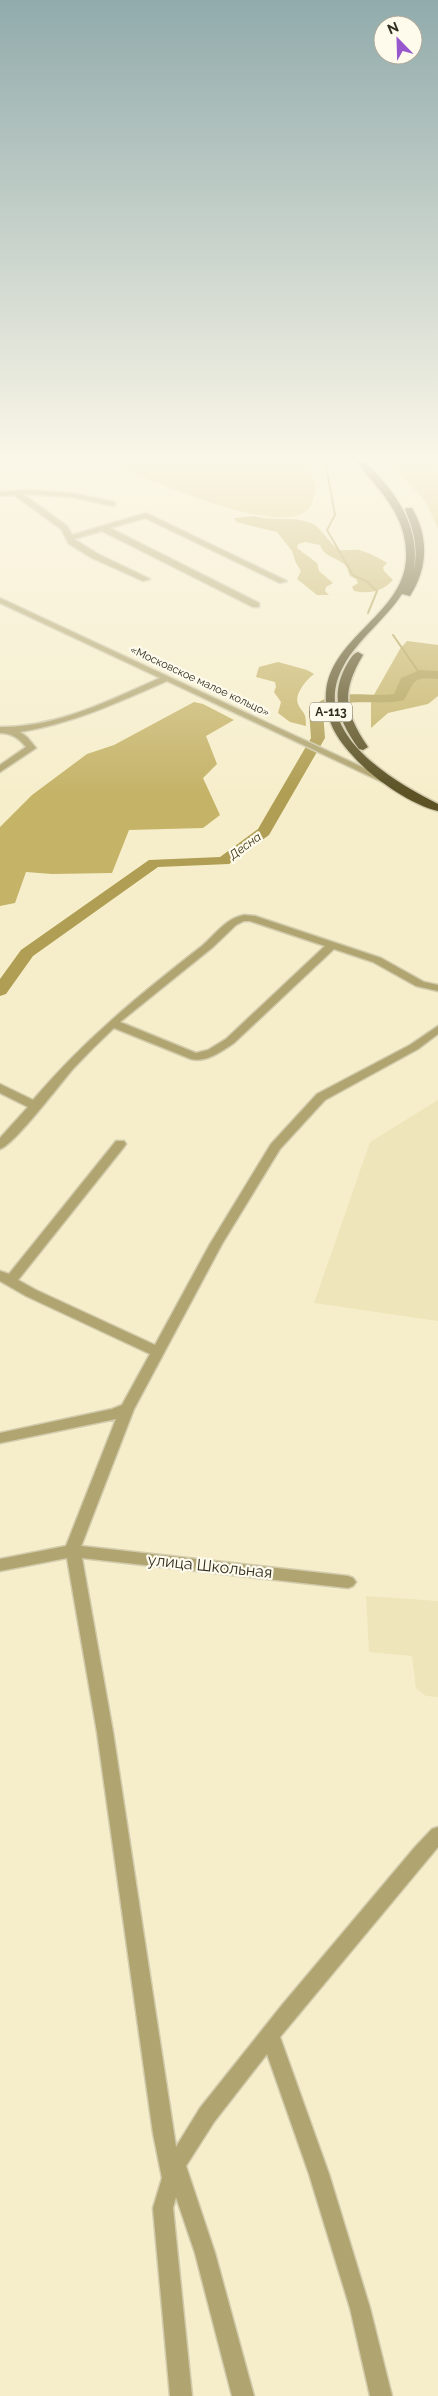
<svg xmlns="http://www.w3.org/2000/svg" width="438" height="2396" font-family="Raleway,sans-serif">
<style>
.built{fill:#eee5ba}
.green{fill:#ddcd85}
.forest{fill:#c5b368}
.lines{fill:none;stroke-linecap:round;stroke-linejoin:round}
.stream{stroke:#af9e53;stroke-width:2}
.river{fill:#af9e53;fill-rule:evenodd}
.minor-casing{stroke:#d2cbac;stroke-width:3}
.highway-casing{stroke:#d2cbac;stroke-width:3}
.minor{fill:#b0a470;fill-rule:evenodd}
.highway{fill:#5c5226;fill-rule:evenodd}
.labels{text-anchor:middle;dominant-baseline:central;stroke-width:4.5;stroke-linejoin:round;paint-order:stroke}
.far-street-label{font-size:11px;fill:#302d1f;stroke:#fefbed}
.shield{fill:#fefbed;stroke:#6e6b5d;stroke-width:1}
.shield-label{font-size:12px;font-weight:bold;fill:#302d1f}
.far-water-label{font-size:12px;font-style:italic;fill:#342d0a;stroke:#fefbed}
.near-street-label{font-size:16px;fill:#302d1f;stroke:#fefbed}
</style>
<rect width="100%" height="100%" fill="#f6eecb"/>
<path class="built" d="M438,1100V1321L314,1303L370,1142Z
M366,1596L438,1601V1697L426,1696L416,1688L412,1656L369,1652Z"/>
<path class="green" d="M98,458H293L306,467L316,484C314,494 314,506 305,512C269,536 138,474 98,458Z
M384,458H438V529L426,502Z"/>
<path class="forest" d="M254,516C275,522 294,515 313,524C321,528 333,548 340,550C346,551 353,549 359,550C368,552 379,558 387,563L383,567L384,571L393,580C382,592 369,594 354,591L352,587L358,583L356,579L350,576C348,572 348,568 345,565C337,557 325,558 320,545L305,542L298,544L297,548L317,563L319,571L333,583L326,587L325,591L329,595H317L297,579L301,571L296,563L292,551L277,532L236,522L234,518Z
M407,641L438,645V696L428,704L388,713L371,728V700L400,649Z
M278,662L307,670L314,674C307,679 294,694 298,704C303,715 306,710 306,726L290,722L278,713L281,702L274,692L276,687L275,682L256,677L259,667Z
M194,702L203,704L234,720L206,736L217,764L203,778L220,815L203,828L129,830L112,873L52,874L26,872L15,903L0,906V827L32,795L87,754L114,745Z"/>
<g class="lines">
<path class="stream" d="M320,458L326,466L335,515L327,530L353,575L366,581L377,591L368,613
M393,635L420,674"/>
<path class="river" d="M420,670L438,671V679C411,677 416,680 404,700C375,707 349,695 323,712L325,738L269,835L229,864L158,867L33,956L6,994L0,996V979L21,950L149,860L220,857L258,829L311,738L309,711C330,685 367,698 394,694L401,678Z"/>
<g class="minor-casing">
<path id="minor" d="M28,490L71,493L115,502V506H112L71,497L23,494L67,526L72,535L146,513L287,581L280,583L145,518L110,528L259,603V607H253L102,531L74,539L98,554L150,579L143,581L92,558L69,544L61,529L14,495L0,496V492Z
M0,598L390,780L385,783L382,782L167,681C119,702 71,724 20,732L27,737L36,748L0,772V765L26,747C19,738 11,733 0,733V727C56,728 110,700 160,678L0,603Z
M244,915L255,916L381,958L424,982L438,985V991L416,986L373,962L334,949L234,1043C222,1051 206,1063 191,1059L114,1028C100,1041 86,1055 73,1069C60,1084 14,1145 0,1149V1138L28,1107L0,1093V1084L33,1100C85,1039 139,995 202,946C216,934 225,919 244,915ZM250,921L325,946L226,1039L208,1050L196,1053L120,1022L213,947L236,925L244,921Z
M438,1026V1034L418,1049L325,1100L280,1149L222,1244L134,1409L82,1544L81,1546L348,1576L353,1578L356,1582L353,1586L348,1588L82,1558L113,1732L176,2147L200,2108L282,2005L415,1847L432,1829L438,1827V1847L280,2037L329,2174L370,2308L392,2396H370L350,2308L309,2174L267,2054L214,2122L186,2166L215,2253L254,2396H232L195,2253L176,2197L173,2208L192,2396H170L153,2208L162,2178L153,2133L97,1732L67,1558L0,1571V1559L66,1546L116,1419L0,1443V1433L112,1409L122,1405L150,1354L26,1296L0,1281V1271L9,1274L116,1141H124L126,1144L124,1147L18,1280L36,1290L155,1345L210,1244L271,1144L317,1094L410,1045Z"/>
</g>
<g class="highway-casing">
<path id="highway" d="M353,458H361C393,488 423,527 413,573C419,550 414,531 405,510L406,508H412C429,537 428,568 410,596L402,594C385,620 359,638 344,665C307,730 390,780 438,804V811C411,805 371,777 353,756C336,738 324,718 326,692C331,637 403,614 406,559C408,515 378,489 353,458Z
M358,652L363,655C341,692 344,712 368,747L363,750L359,749C340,723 329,697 346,666C349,661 352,654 358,652Z"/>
</g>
<use href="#minor" class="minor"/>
<use href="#highway" class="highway"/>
</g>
<linearGradient id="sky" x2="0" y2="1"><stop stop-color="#91abac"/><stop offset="0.58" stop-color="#fbf7e8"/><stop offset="1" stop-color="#fbf7e8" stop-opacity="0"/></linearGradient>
<rect width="438" height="793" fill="url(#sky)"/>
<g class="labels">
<g class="far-street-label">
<text transform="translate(200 681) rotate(25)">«Московское малое кольцо»</text>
</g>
<rect class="shield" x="310" y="702.5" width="42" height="19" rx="4"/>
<g class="shield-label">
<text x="331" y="712">А-113</text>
</g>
<g class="far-water-label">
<text transform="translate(245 846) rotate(-36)">Десна</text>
</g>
<g class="near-street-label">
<text transform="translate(210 1566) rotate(6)">улица Школьная</text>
</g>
</g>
<g transform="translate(398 40) rotate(337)"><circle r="24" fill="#fefbed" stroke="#aca99b"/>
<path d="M0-4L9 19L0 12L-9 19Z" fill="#9757cd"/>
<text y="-8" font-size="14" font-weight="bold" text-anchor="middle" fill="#302d1f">N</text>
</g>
</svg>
